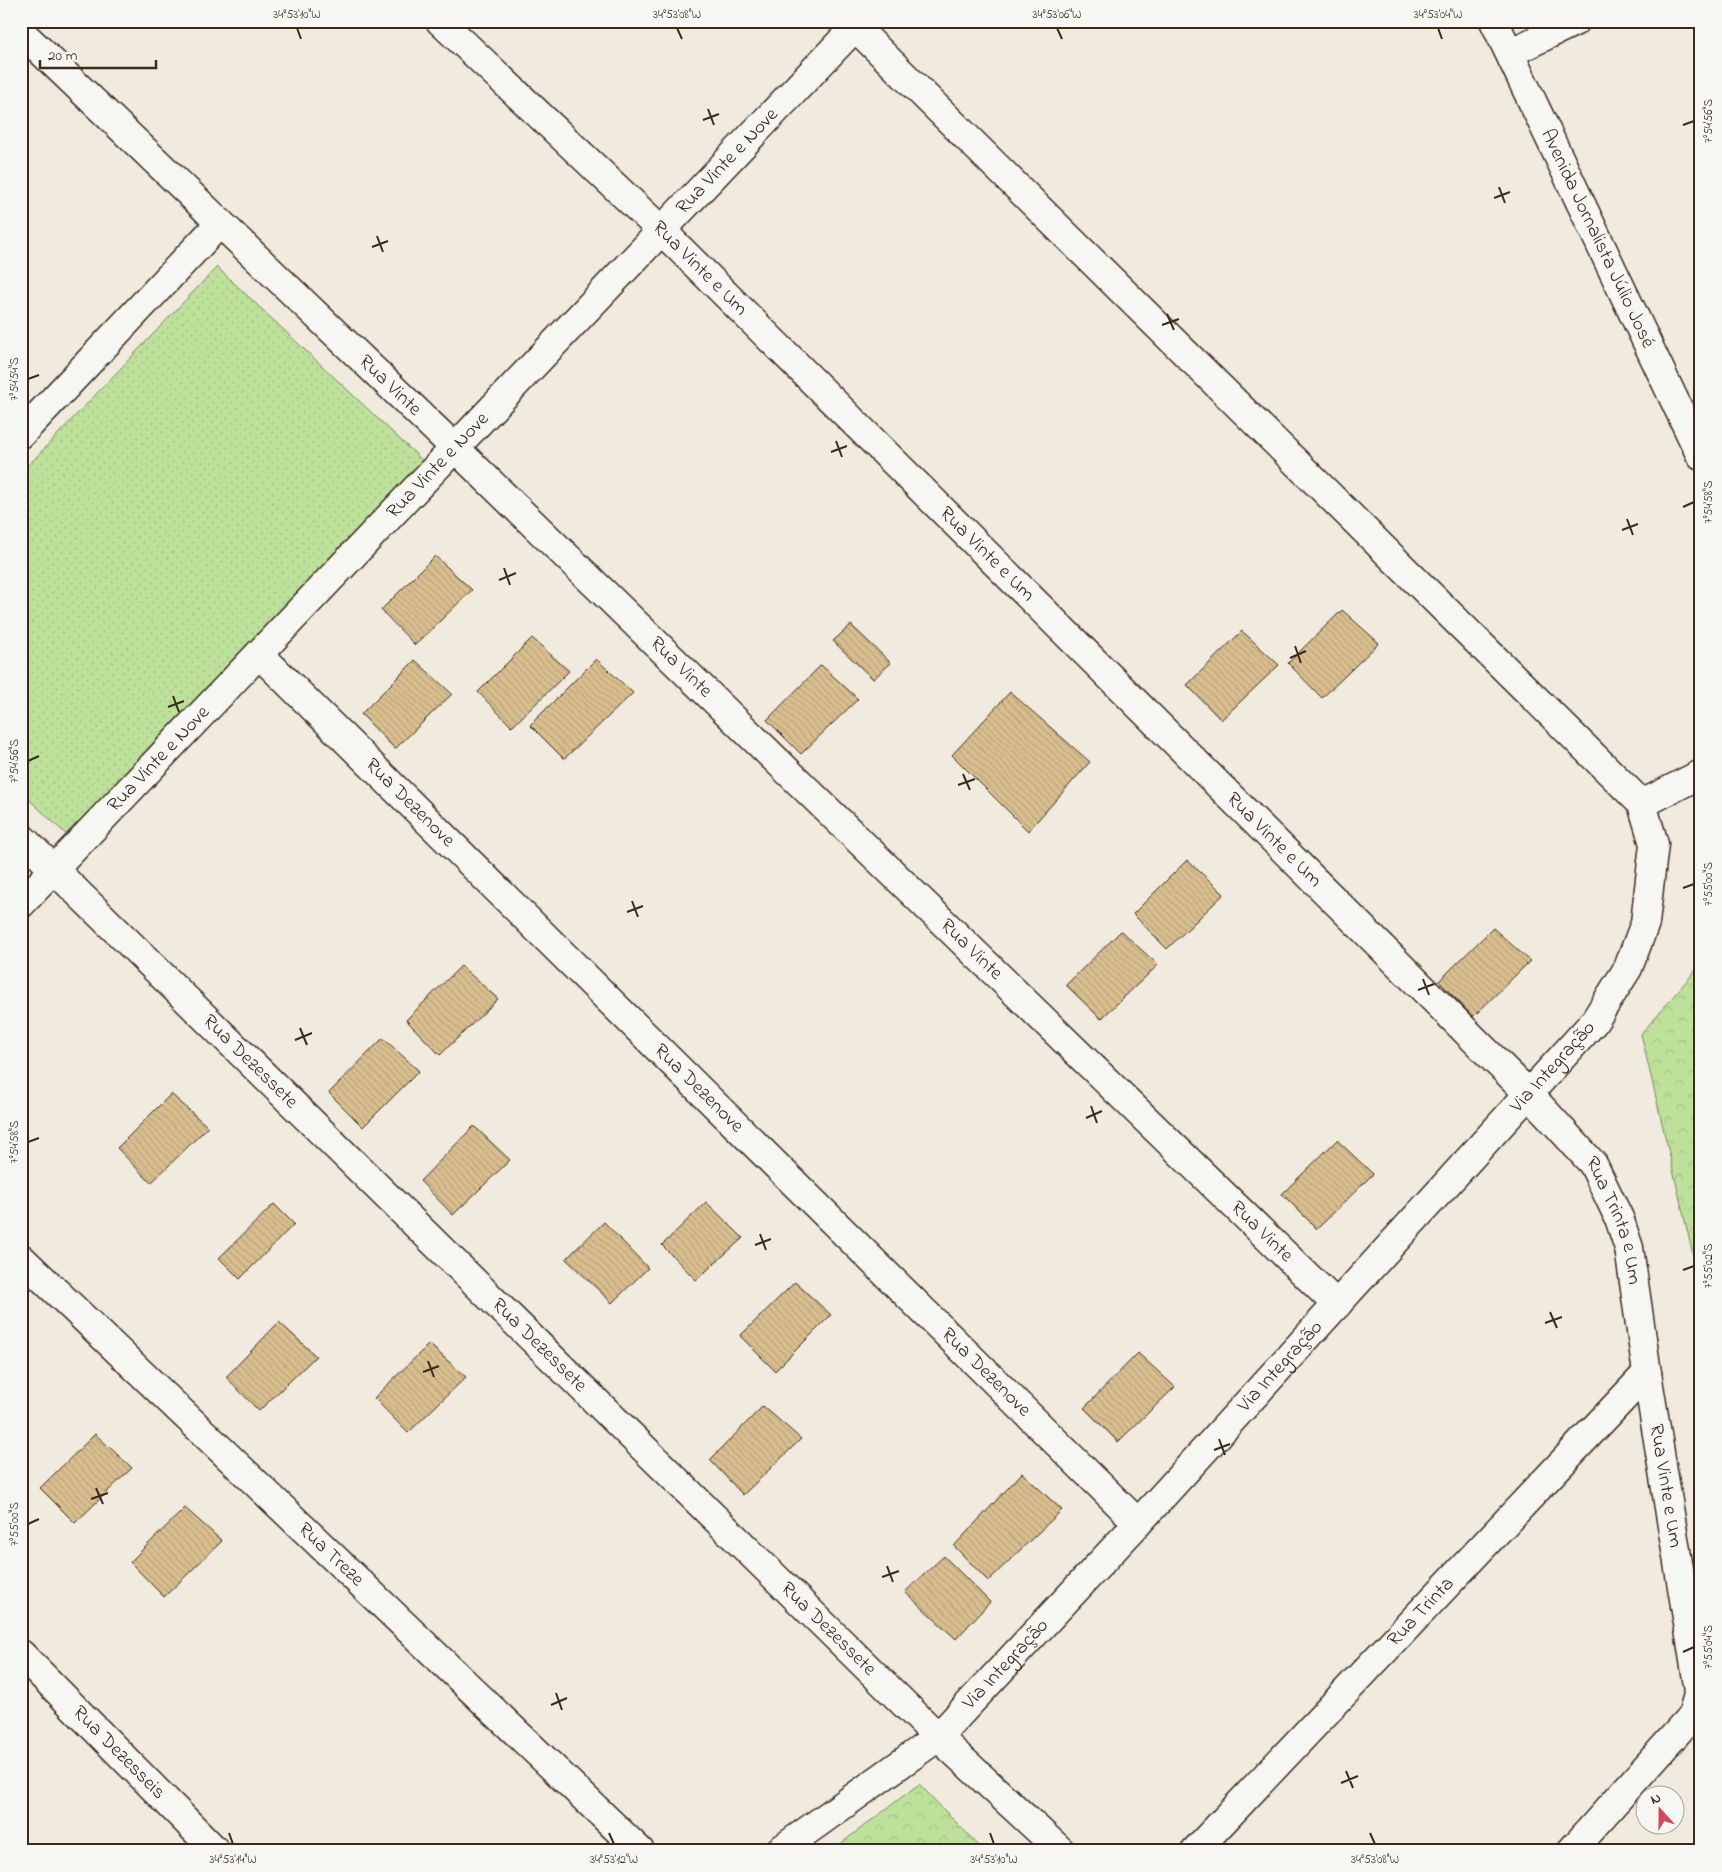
<svg xmlns="http://www.w3.org/2000/svg" width="1722" height="1872" font-family="'Indie Flower',sans-serif">
<style>
.forest{fill:url(#forest-crowns);stroke:#7c865c}
.park{fill:url(#park-dots);stroke:#7c865c}
.building{fill:url(#building-back-hatch);stroke:#3b2a1e}
.lines{fill:none;stroke-linecap:round;stroke-linejoin:round}
.minor-casing{stroke:#3b2a1e;stroke-width:31}
.minor{stroke:#f6f6f2;stroke-width:28}
.ticks{fill:none;stroke:#3b2a1e;stroke-width:2}
.labels{text-anchor:middle;dominant-baseline:central;stroke-width:4.5;stroke-linejoin:round;paint-order:stroke}
.street-label{font-size:20px;fill:#3b2a1e;stroke:#f6f6f2}
.neatline{fill:none;stroke:#3b2a1e;stroke-width:2}
.ticks-label{font-size:12px;text-anchor:middle;fill:#3b2a1e}
</style>
<defs>
<pattern id="forest-crowns" width="20" height="18" patternUnits="userSpaceOnUse" patternTransform="scale(1.25)"><rect width="20" height="18" fill="#bde19b"/><path d="M2 6a3 3 0 1 1 6 0M12 15a3 3 0 1 1 6 0" fill="none" stroke="#a3c185"/></pattern>
<pattern id="park-dots" width="8" height="8" patternUnits="userSpaceOnUse" patternTransform="scale(1.25)"><rect width="8" height="8" fill="#bde19b"/><path d="M2 2h.1M6 6h.1" fill="none" stroke="#a3c185" stroke-width="1.8" stroke-linecap="round"/></pattern>
<pattern id="building-back-hatch" width="6" height="6" patternUnits="userSpaceOnUse" patternTransform="scale(1.25)"><rect width="6" height="6" fill="#d9bf8f"/><path d="M-1 5l2 2M0 0l6 6M5-1l2 2" fill="none" stroke="#bba47b"/></pattern>
</defs>
<rect width="100%" height="100%" fill="#f0ebde"/>
<filter id="ink" filterUnits="userSpaceOnUse"><feTurbulence type="fractalNoise" baseFrequency=".02" numOctaves="2"/><feDisplacementMap in="SourceGraphic" scale="10" xChannelSelector="R" yChannelSelector="G"/><feConvolveMatrix kernelMatrix="1 2 1 2 8 2 1 2 1" color-interpolation-filters="sRGB"/></filter>
<g filter="url(#ink)">
<path class="forest" d="M1701,964V1289L1641,1034Z
M919,1784L984,1851H831Z"/>
<path class="park" d="M217,267L424,462L68,836L21,792V473Z"/>
<path class="building" d="M435,556L472,590L415,645L381,610Z
M1342,610L1379,643L1322,698L1288,663Z
M851,625L891,663L873,679L833,641Z
M1242,631L1279,665L1221,720L1187,685Z
M532,638L569,671L512,727L478,692Z
M596,659L633,693L564,759L530,725Z
M415,660L452,694L395,749L361,714Z
M821,665L858,699L801,754L767,720Z
M1010,692L1090,762L1028,831L952,755Z
M1187,860L1224,894L1167,949L1133,914Z
M1493,928L1530,961L1473,1017L1439,981Z
M1121,931L1158,965L1101,1019L1066,985Z
M461,966L498,999L440,1055L406,1020Z
M383,1038L419,1071L363,1127L329,1093Z
M171,1094L208,1127L151,1183L117,1148Z
M474,1126L510,1160L453,1215L420,1181Z
M1337,1140L1373,1174L1317,1229L1282,1194Z
M706,1202L743,1238L696,1280L662,1245Z
M274,1204L294,1224L240,1279L219,1258Z
M604,1222L648,1268L612,1303L566,1259Z
M795,1282L831,1315L775,1371L740,1336Z
M279,1322L316,1356L259,1411L226,1377Z
M429,1344L466,1377L408,1433L374,1398Z
M1138,1353L1175,1387L1118,1442L1084,1408Z
M763,1406L801,1439L743,1495L710,1460Z
M95,1434L132,1468L75,1523L40,1488Z
M1022,1473L1062,1510L988,1581L954,1546Z
M185,1508L222,1541L164,1597L130,1562Z
M944,1556L990,1602L956,1639L905,1592Z"/>
<g class="lines">
<g class="minor-casing">
<g id="minor">
<path id="s1" d="M440,21L662,231L1528,1093L1593,1164L1619,1218L1629,1248L1647,1373L1699,1691L1692,1716L1571,1851"/>
<path id="s2" d="M1494,21L1701,456"/>
<path id="s3" d="M21,32L455,448L1337,1305"/>
<path d="M1510,53L1576,21"/>
<path d="M21,434L220,223"/>
<path id="s4" d="M259,654L1138,1523"/>
<path d="M1642,804L1701,774"/>
<path id="s5" d="M21,837L938,1737L1061,1851"/>
<path id="s6" d="M21,904L855,27"/>
<path id="s7" d="M21,1258L640,1851"/>
<path id="s8" d="M21,1654L216,1851"/>
<path id="s9" d="M779,1851L938,1737L1138,1523L1594,1022L1628,968L1645,923L1654,844L1642,804L849,21"/>
<path id="s10" d="M1195,1851L1647,1373"/>
</g>
</g>
<use href="#minor" class="minor"/>
</g>
</g>
<path class="ticks" d="M297,28L301,39M677,28L682,39M1057,28L1062,39M1438,28L1442,39M708,109L714,125M703,120L719,114M1683,125L1694,121M1499,187L1505,203M1494,198L1510,192M377,236L383,252M372,247L388,241M1167,314L1174,330M1162,325L1179,319M28,379L39,375M836,441L842,457M831,452L847,446M1683,507L1694,502M1627,519L1633,535M1622,530L1638,524M504,568L510,585M499,580L516,573M1295,646L1301,663M1290,658L1306,651M173,696L179,712M168,707L184,701M28,761L39,756M963,774L970,790M958,785L975,779M1683,888L1694,884M632,901L638,917M627,912L643,906M1423,979L1429,995M1418,990L1434,984M300,1028L307,1045M295,1040L312,1033M1091,1106L1097,1123M1086,1118L1102,1111M28,1142L39,1138M760,1234L766,1250M755,1245L771,1239M1683,1270L1694,1266M1550,1312L1557,1328M1545,1323L1562,1317M428,1361L434,1377M423,1372L439,1366M1219,1439L1225,1455M1214,1450L1230,1444M96,1488L103,1504M91,1499L108,1493M28,1524L39,1519M887,1566L893,1582M882,1577L899,1571M1683,1652L1694,1647M556,1693L562,1710M551,1705L567,1698M1346,1771L1353,1788M1341,1783L1358,1776M229,1833L233,1844M609,1833L614,1844M990,1833L994,1844M1370,1833L1375,1844"/>
<g class="labels">
<g class="street-label">
<text stroke="none"><textPath href="#s6" startOffset="1025">Rua Vinte e Nove</textPath></text>
<text stroke="none"><textPath href="#s2" startOffset="241">Avenida Jornalista Júlio José</textPath></text>
<text stroke="none"><textPath href="#s1" startOffset="359">Rua Vinte e Um</textPath></text>
<text stroke="none"><textPath href="#s3" startOffset="511">Rua Vinte</textPath></text>
<text stroke="none"><textPath href="#s6" startOffset="605">Rua Vinte e Nove</textPath></text>
<text stroke="none"><textPath href="#s1" startOffset="764">Rua Vinte e Um</textPath></text>
<text stroke="none"><textPath href="#s3" startOffset="916">Rua Vinte</textPath></text>
<text stroke="none"><textPath href="#s6" startOffset="200">Rua Vinte e Nove</textPath></text>
<text stroke="none"><textPath href="#s4" startOffset="212">Rua Dezenove</textPath></text>
<text stroke="none"><textPath href="#s1" startOffset="1169">Rua Vinte e Um</textPath></text>
<text stroke="none"><textPath href="#s3" startOffset="1321">Rua Vinte</textPath></text>
<text stroke="none"><textPath href="#s5" startOffset="321">Rua Dezessete</textPath></text>
<text stroke="none"><textPath href="#s9" startOffset="1105">Via Integração</textPath></text>
<text stroke="none"><textPath href="#s4" startOffset="618">Rua Dezenove</textPath></text>
<text stroke="none"><textPath href="#s1" startOffset="1685">Rua Trinta e Um</textPath></text>
<text stroke="none"><textPath href="#s3" startOffset="1726">Rua Vinte</textPath></text>
<text stroke="none"><textPath href="#s5" startOffset="726">Rua Dezessete</textPath></text>
<text stroke="none"><textPath href="#s9" startOffset="700">Via Integração</textPath></text>
<text stroke="none"><textPath href="#s4" startOffset="1022">Rua Dezenove</textPath></text>
<text stroke="none"><textPath href="#s1" startOffset="1956">Rua Vinte e Um</textPath></text>
<text stroke="none"><textPath href="#s7" startOffset="429">Rua Treze</textPath></text>
<text stroke="none"><textPath href="#s10" startOffset="329">Rua Trinta</textPath></text>
<text stroke="none"><textPath href="#s5" startOffset="1131">Rua Dezessete</textPath></text>
<text stroke="none"><textPath href="#s9" startOffset="295">Via Integração</textPath></text>
<text stroke="none"><textPath href="#s8" startOffset="139">Rua Dezesseis</textPath></text>
</g>
</g>
<rect width="1722" height="1872" fill="none" stroke="#f6f6f2" stroke-width="55"/>
<g transform="translate(1660 1810) rotate(339)"><circle r="24" fill="#f6f6f2" stroke="#aba49d"/>
<path d="M0-4L9 19L0 12L-9 19Z" fill="#d1495b"/>
<text y="-8" font-size="14" font-weight="bold" text-anchor="middle" fill="#3b2a1e">N</text>
</g>
<path d="M40 60v8h116v-8" fill="none" stroke="#3b2a1e" stroke-width="2.5"/>
<text x="48" y="60" font-size="15" fill="#3b2a1e" stroke="#f6f6f2" stroke-width="4" paint-order="stroke">20 m</text>
<rect x="28" y="28" width="1666" height="1816" class="neatline"/>
<g class="ticks-label">
<text x="297" y="18">34°53'10"W</text>
<text x="677" y="18">34°53'08"W</text>
<text x="1057" y="18">34°53'06"W</text>
<text x="1438" y="18">34°53'04"W</text>
<text transform="translate(1708 121) rotate(-90)" y="4">7°54'56"S</text>
<text transform="translate(14 379) rotate(-90)" y="4">7°54'54"S</text>
<text transform="translate(1708 502) rotate(-90)" y="4">7°54'58"S</text>
<text transform="translate(14 761) rotate(-90)" y="4">7°54'56"S</text>
<text transform="translate(1708 884) rotate(-90)" y="4">7°55'00"S</text>
<text transform="translate(14 1142) rotate(-90)" y="4">7°54'58"S</text>
<text transform="translate(1708 1266) rotate(-90)" y="4">7°55'02"S</text>
<text transform="translate(14 1524) rotate(-90)" y="4">7°55'00"S</text>
<text transform="translate(1708 1647) rotate(-90)" y="4">7°55'04"S</text>
<text x="233" y="1863">34°53'14"W</text>
<text x="614" y="1863">34°53'12"W</text>
<text x="994" y="1863">34°53'10"W</text>
<text x="1375" y="1863">34°53'08"W</text>
</g>
</svg>
